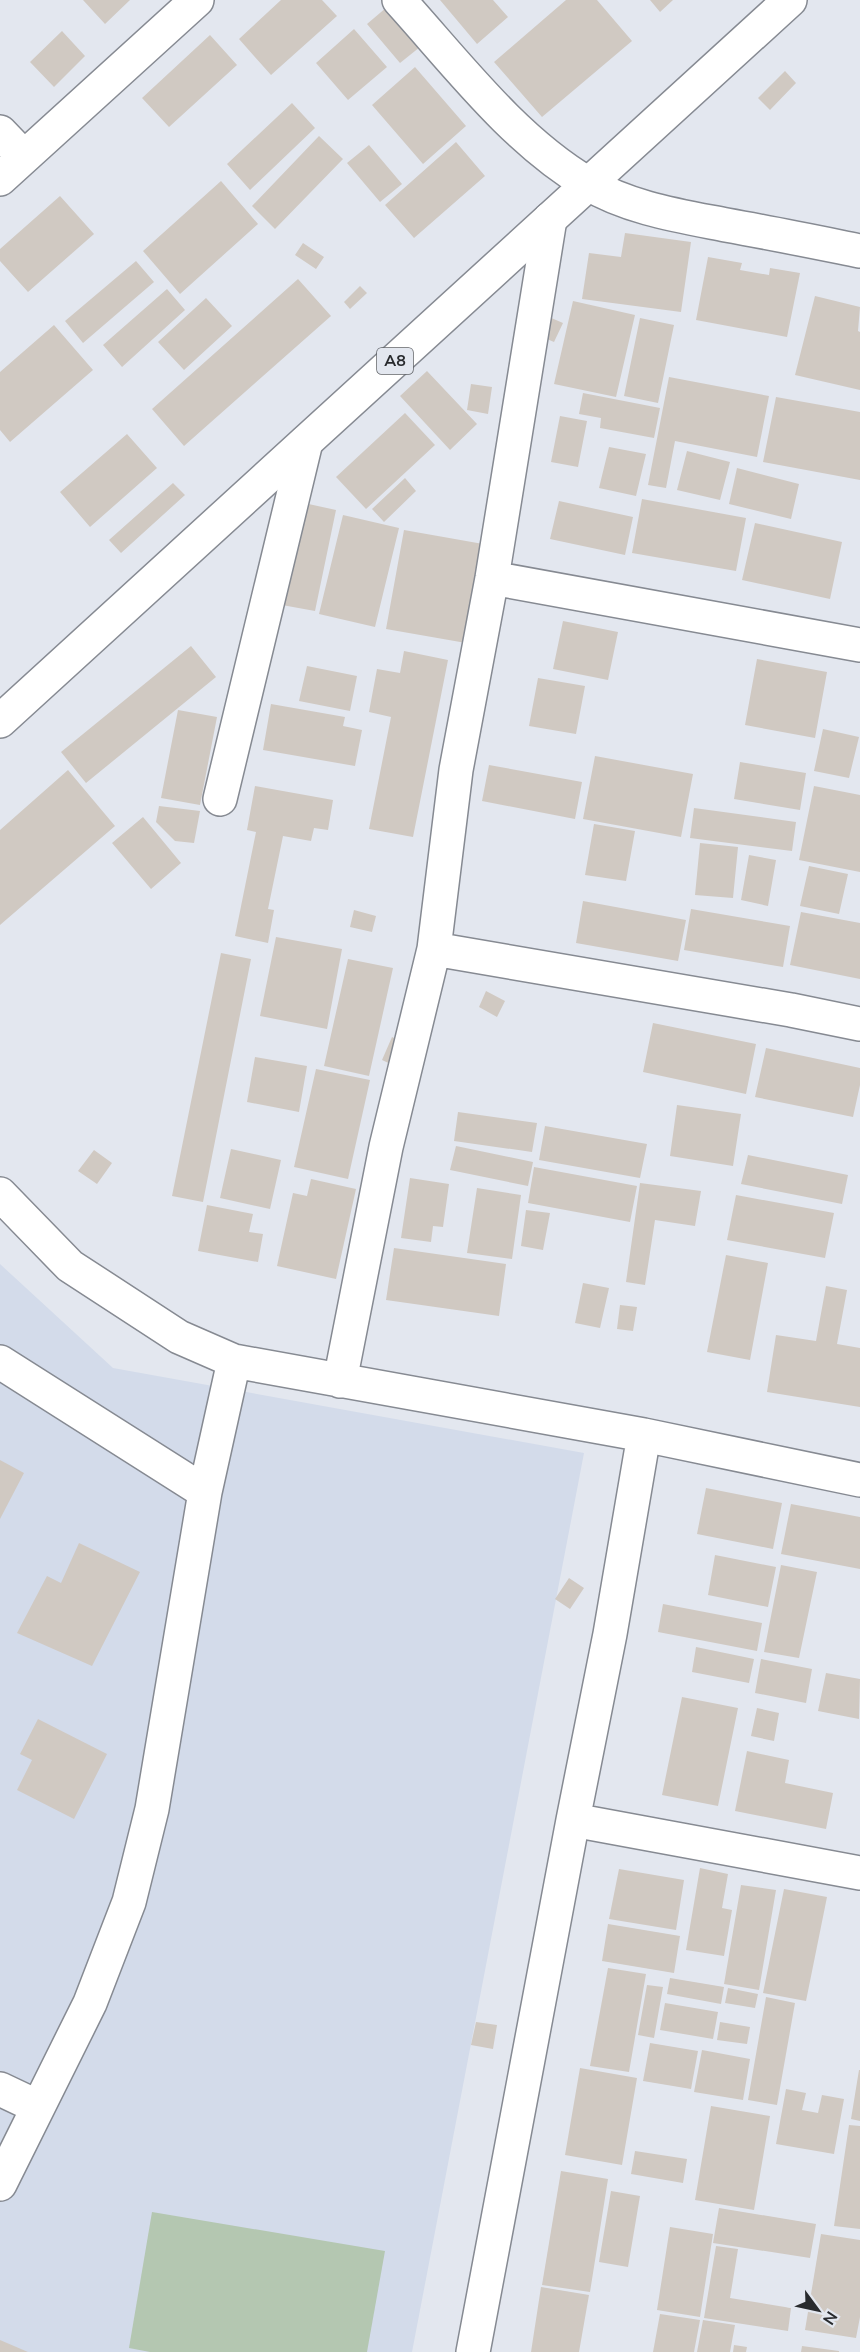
<svg xmlns="http://www.w3.org/2000/svg" width="860" height="2352" font-family="'Nunito Sans',sans-serif">
<style>
.built{fill:#d3dbea}
.green{fill:#b4c7b1}
.building{fill:#d0c9c2}
.lines{fill:none;stroke-linecap:round;stroke-linejoin:round}
.minor-casing{stroke:#868a92;stroke-width:36}
.major-casing{stroke:#868a92;stroke-width:36}
.minor{stroke:#fff;stroke-width:33}
.major{stroke:#fff;stroke-width:33}
.labels{text-anchor:middle;dominant-baseline:central;stroke-width:6;stroke-linejoin:round;paint-order:stroke}
.shield{fill:#e3e7ef;stroke:#606367;stroke-width:1.5}
.shield-label{font-size:16px;font-weight:bold;fill:#282a2d}
</style>
<rect width="100%" height="100%" fill="#e3e7ef"/>
<path class="built" d="M0,1264L113,1368L584,1453L412,2352H0Z"/>
<path class="green" d="M152,2212L385,2251L367,2352H150L129,2348Z"/>
<path class="building" d="M83,0H130L105,24Z
M281,0H322L337,16L271,75L239,39Z
M440,0H493L508,17L477,44Z
M566,0H597L632,41L542,117L494,62Z
M650,0H673L660,12Z
M387,7L420,47L400,63L367,24Z
M354,29L387,67L348,100L316,63Z
M62,31L85,56L54,87L30,62Z
M210,35L237,65L169,127L142,98Z
M415,67L466,126L423,164L372,105Z
M785,71L796,83L770,110L758,98Z
M292,103L315,128L250,190L227,164Z
M319,136L343,159L275,229L252,206Z
M456,142L485,176L414,238L385,205Z
M369,145L402,184L380,202L347,163Z
M221,181L258,224L180,294L143,251Z
M60,196L94,234L28,292L0,261V249Z
M625,233L691,242L681,312L582,299L589,253L621,257Z
M303,243L324,257L316,269L295,255Z
M708,257L742,263L740,270L769,275L770,268L800,273L787,337L696,320Z
M136,261L154,282L83,343L65,321Z
M298,279L331,316L184,446L152,409Z
M360,286L367,293L350,309L344,302Z
M167,289L185,310L122,367L103,345Z
M815,296L860,307L858,331L860,332V390L795,375Z
M206,298L232,326L184,370L158,342Z
M573,301L635,315L616,397L554,384Z
M549,317L563,323L554,342L540,336Z
M640,318L674,325L658,403L624,396Z
M54,325L93,370L10,442L0,430V372Z
M427,371L477,424L450,450L400,396Z
M669,377L769,396L757,457L675,441L666,488L648,485Z
M471,384L492,387L488,414L467,410Z
M583,393L660,408L654,438L600,428L601,418L579,414Z
M776,397L860,412V480L763,462Z
M405,413L435,445L366,509L336,477Z
M560,416L587,421L578,467L551,462Z
M127,434L157,468L90,527L60,492Z
M609,447L646,454L636,496L599,488Z
M687,451L730,462L720,500L677,490Z
M737,468L799,484L791,519L729,504Z
M405,478L416,491L384,522L372,509Z
M173,483L185,495L121,553L109,540Z
M642,499L746,518L736,571L632,553Z
M559,501L633,517L625,555L550,539Z
M304,503L336,510L315,611L282,605Z
M343,515L399,528L375,627L319,614Z
M755,523L842,542L830,599L742,580Z
M404,530L483,544L466,643L386,629Z
M563,621L618,632L608,680L553,669Z
M191,646L216,677L86,783L61,752Z
M404,651L448,660L413,837L369,829L391,717L369,712L377,669L400,673Z
M757,659L827,672L815,738L745,725Z
M307,666L357,676L350,711L299,701Z
M538,678L585,686L576,734L529,726Z
M271,704L345,717L343,726L362,730L355,766L263,750Z
M178,710L217,717L200,805L161,798Z
M823,729L859,737L849,778L814,771Z
M595,756L693,774L681,837L583,819Z
M740,762L806,773L800,810L734,799Z
M489,765L582,782L575,819L482,801Z
M68,770L115,826L0,925V830Z
M255,786L333,800L328,830L314,828L311,841L283,836L268,909L274,910L268,943L235,936L256,832L247,830Z
M814,786L860,795V872L799,860Z
M159,806L200,811L194,843L175,841L156,822Z
M694,808L796,822L792,851L690,838Z
M143,817L181,863L151,889L112,843Z
M594,824L635,831L626,881L585,875Z
M700,843L738,847L733,898L695,895Z
M749,855L776,860L768,906L741,900Z
M809,866L848,874L839,914L800,906Z
M583,901L686,920L678,961L576,943Z
M691,909L790,926L783,967L684,950Z
M354,910L376,916L372,932L350,927Z
M801,912L860,923V979L790,965Z
M276,937L342,949L327,1029L260,1016Z
M221,953L251,959L203,1202L172,1196Z
M348,959L393,968L369,1076L324,1066Z
M486,991L505,1001L497,1017L479,1007Z
M653,1023L756,1044L746,1094L643,1072Z
M392,1037L407,1044L397,1067L382,1060Z
M766,1048L860,1068V1085L853,1117L755,1097Z
M255,1057L307,1066L299,1112L247,1102Z
M316,1069L370,1080L348,1179L294,1167Z
M677,1105L741,1114L733,1166L670,1156Z
M458,1112L537,1123L532,1152L454,1141Z
M545,1126L647,1144L640,1178L539,1160Z
M456,1146L533,1162L528,1186L450,1170Z
M231,1149L281,1160L270,1209L220,1198Z
M94,1150L112,1163L97,1184L78,1171Z
M748,1155L848,1175L842,1204L741,1184Z
M534,1167L637,1186L630,1222L528,1203Z
M410,1178L449,1184L443,1227L433,1226L431,1242L401,1238Z
M311,1179L356,1189L336,1279L277,1266L293,1193L307,1196Z
M640,1183L701,1191L695,1226L655,1220L645,1285L626,1282Z
M477,1188L521,1195L512,1259L467,1253Z
M736,1195L834,1213L825,1258L727,1240Z
M207,1205L253,1214L249,1232L263,1234L258,1262L198,1251Z
M526,1210L550,1213L543,1250L521,1246Z
M394,1248L506,1264L499,1316L386,1300Z
M726,1255L768,1263L750,1360L707,1352Z
M583,1283L609,1288L600,1328L575,1323Z
M826,1286L847,1290L837,1344L860,1348V1407L767,1392L776,1335L816,1341Z
M620,1305L637,1307L633,1331L617,1329Z
M0,1460L24,1473L0,1519Z
M706,1488L782,1503L773,1549L697,1534Z
M791,1504L860,1517V1569L781,1554Z
M79,1543L140,1572L92,1666L17,1633L47,1576L61,1583Z
M715,1555L776,1567L768,1607L708,1595Z
M781,1565L817,1572L799,1658L764,1652Z
M569,1578L584,1588L570,1609L555,1599Z
M663,1604L762,1623L757,1651L658,1632Z
M696,1647L754,1659L749,1683L692,1672Z
M761,1659L812,1669L806,1703L755,1693Z
M826,1673L860,1679L859,1719L818,1711Z
M682,1697L738,1708L718,1806L662,1795Z
M757,1708L779,1713L774,1741L751,1736Z
M38,1719L107,1754L74,1819L17,1790L32,1760L20,1754Z
M747,1751L789,1760L785,1783L833,1793L826,1829L735,1811Z
M700,1868L728,1874L722,1908L732,1910L724,1956L686,1950Z
M619,1869L684,1880L676,1930L609,1919Z
M741,1885L776,1890L759,1990L724,1984Z
M784,1889L827,1897L806,2001L763,1993Z
M608,1924L680,1936L674,1973L602,1961Z
M608,1968L646,1974L629,2072L590,2066Z
M670,1978L724,1987L721,2004L667,1994Z
M647,1985L663,1987L654,2038L638,2035Z
M728,1988L758,1994L755,2008L725,2003Z
M766,1997L795,2003L777,2105L748,2100Z
M665,2003L718,2012L713,2039L660,2030Z
M476,2022L497,2025L493,2049L471,2045Z
M720,2022L750,2027L747,2044L717,2040Z
M650,2043L698,2051L691,2089L643,2081Z
M702,2050L750,2059L743,2100L694,2092Z
M580,2068L637,2078L622,2165L565,2155Z
M859,2070H860V2121L851,2119Z
M786,2089L806,2093L802,2110L818,2113L822,2095L844,2099L834,2154L776,2144Z
M711,2106L770,2116L754,2210L695,2200Z
M849,2125L860,2126V2229L834,2226Z
M635,2151L687,2159L683,2183L631,2174Z
M561,2171L608,2179L590,2292L542,2285Z
M611,2191L640,2196L628,2267L599,2262Z
M719,2208L816,2224L810,2258L713,2243Z
M670,2227L713,2234L700,2317L657,2310Z
M821,2234L860,2240V2317L856,2338L805,2330Z
M716,2246L738,2249L730,2298L791,2308L788,2331L704,2318Z
M541,2287L589,2295L579,2352H531Z
M660,2314L700,2320L694,2352H653Z
M703,2320L735,2325L730,2352H697Z
M0,2340L28,2352H0Z
M734,2345L747,2347L746,2352H733Z
M802,2346L839,2351V2352H801Z"/>
<g class="lines">
<g class="minor-casing">
<path id="minor" d="M399,0C456,63 514,140 587,183C628,208 680,216 726,225C771,233 815,242 860,251
M0,132L24,157
M0,179L197,0
M492,578L860,645
M220,799L306,442
M434,949L791,1010L860,1024
M0,1194L70,1266L179,1337L234,1361L644,1435L860,1480
M0,1362L205,1492
M340,1381L386,1147L434,949L456,770L492,578L550,219
M573,1820L860,1873
M0,2089L38,2107
M0,2184L90,2003L129,1902L152,1809L205,1492L234,1361
M473,2352L573,1820L610,1634L644,1435"/>
</g>
<g class="major-casing">
<path id="major" d="M0,721L790,0"/>
</g>
<use href="#minor" class="minor"/>
<use href="#major" class="major"/>
</g>
<g class="labels">
<rect class="shield" x="377" y="348" width="36" height="26" rx="4.5"/>
<g class="shield-label">
<text x="395" y="361">A8</text>
</g>
</g>
<g transform="translate(818 2310) rotate(123)" stroke="#e3e7ef" stroke-width="4.5" paint-order="stroke">
<path d="M0-4.5L10 22L0 15L-10 22Z" fill="#282a2d"/>
<text y="-9" font-size="16" font-weight="bold" text-anchor="middle" fill="#282a2d">N</text>
</g>
</svg>
